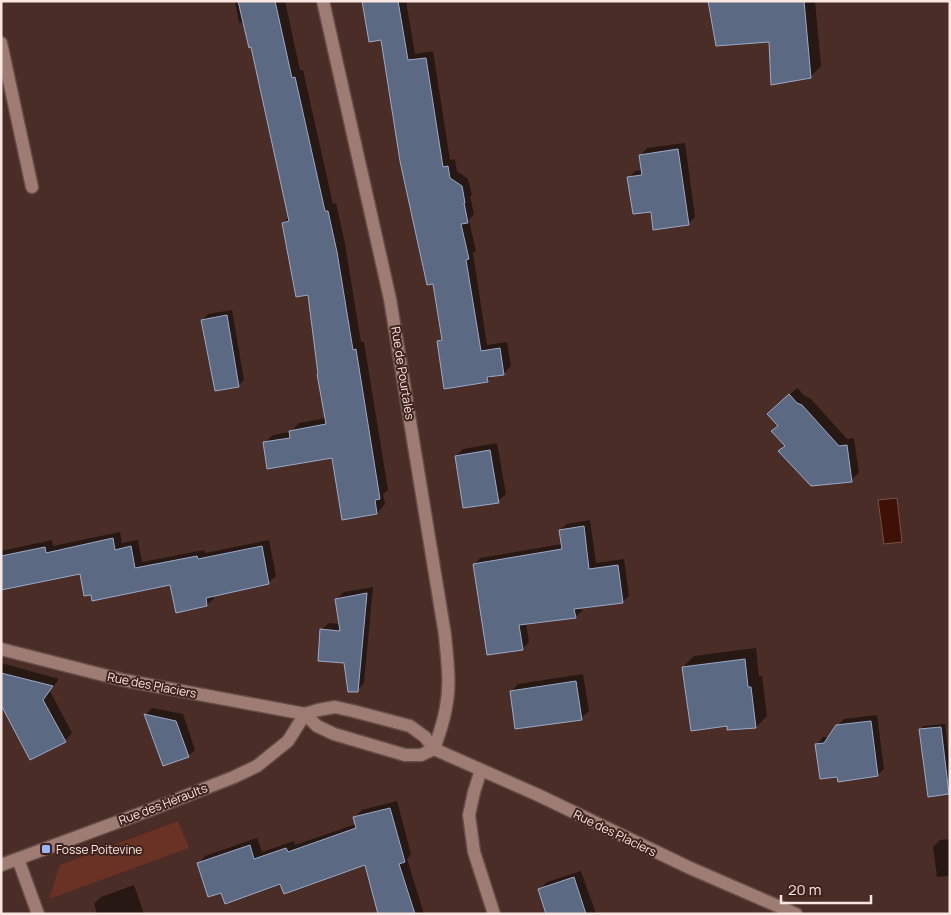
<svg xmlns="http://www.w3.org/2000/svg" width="951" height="915" font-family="Manrope,sans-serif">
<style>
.green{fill:#693224}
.water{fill:#3f1106;stroke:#775148}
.shadow{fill:#0007}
.building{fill:#5b6983;stroke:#9baac7}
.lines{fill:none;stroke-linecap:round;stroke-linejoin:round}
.street-casing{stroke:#644c45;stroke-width:15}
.secondary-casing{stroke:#644c45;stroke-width:15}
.street{stroke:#9e7c73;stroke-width:12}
.secondary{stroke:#9e7c73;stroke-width:12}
.poi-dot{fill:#94b7fd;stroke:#3f231c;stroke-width:2}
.labels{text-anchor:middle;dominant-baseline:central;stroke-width:4;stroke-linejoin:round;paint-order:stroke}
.street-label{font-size:12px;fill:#fbe7e2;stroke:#3f231c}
.poi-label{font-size:12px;fill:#fbe7e2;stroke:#3f231c;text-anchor:start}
</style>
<rect width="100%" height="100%" fill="#4a2d26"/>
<path class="green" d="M178,821L189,848L49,899L60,865Z"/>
<path class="water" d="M897,498L902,542L884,544L878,500Z"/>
<path class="shadow" d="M236,1H285L300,70H303L333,204L336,203L345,244L361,342H364L388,490L383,494L385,504L377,513L343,518L333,457L264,443L273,435L290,432L299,423L326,418L309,294L283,223L289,217L252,46L244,22L239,23L235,2Z
M364,1H406L415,54L433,51L450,160L455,159L457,171L468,179L472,195L470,196L474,214L469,220L476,251L473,253L487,345L507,342L511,366L503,374L492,375L487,381L438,341L443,337L434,282L382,39Z
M709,1H815L821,66L811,76L770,41Z
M685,143L695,217L688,224L652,211L629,178L635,171L643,170L641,155L647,148Z
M232,310L244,380L238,386L202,320L208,314Z
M797,388L805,396L810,398L847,439L854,438L859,473L851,480L786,445L779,425L777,406Z
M497,443L506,494L498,501L456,456L463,449Z
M590,520L596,563L624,559L629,596L622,602L581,607L582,611L575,617L526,623L529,642L522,649L474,565L480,558L562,544L560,530L567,524Z
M120,532L122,543L138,540L142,562L204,550L205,553L269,540L276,576L268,583L213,595L214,598L207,605L171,583L92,594L81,572L1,589V551L52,540L53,546Z
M373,587L364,683L357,691L345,662L321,630L329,623L340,624L336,599L344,592Z
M756,648L759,677L762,676L767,716L756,727L728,724L683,667L694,656Z
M1,663L59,679L50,691L72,733L65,741L1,703Z
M583,674L589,711L581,718L511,692L518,684Z
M152,708L183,714L195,750L188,756L146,714Z
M877,715L884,769L877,775L817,744L823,737H829L837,726L844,719Z
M945,724L950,768V792L949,793L920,729L924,726Z
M397,801L411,854L407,859L424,914H375L379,911L366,863L281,883L222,891L198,864L205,856L257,838L262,852L294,841L295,845L356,824L354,818L362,810Z
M950,839V876L937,877L933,847L940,840Z
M581,871L596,914H548L539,890L547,882Z
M134,885L144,914H97L94,904L101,897Z"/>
<path class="building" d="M238,1H275L292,78L295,77L325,211H328L337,252L353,350L356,349L380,499L375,500L377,514L342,520L332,458L267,469L263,442L290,438L289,431L326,424L317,374H318L308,295L296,297L282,223L289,221L251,47L249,48Z
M362,1H398L408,60L426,58L443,167L448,166L450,178L462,186L465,203H464L468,223L461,224L469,259L466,260L481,351L500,348L504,375L487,377L488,382L444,389L437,341L442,340L433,284L427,285L400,161L381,40L369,42Z
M708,1H804L811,78L771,85L769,42L716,46Z
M678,149L689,225L653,230L651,212L633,214L627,177L642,175L639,155Z
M227,315L239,387L215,391L201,320Z
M789,394L797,403L802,405L839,446L847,445L852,482L811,486L778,451L785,446L771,431L778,426L767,414Z
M490,450L499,503L463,508L455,456Z
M584,526L589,569L618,565L623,603L574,609L576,618L519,625L523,650L487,655L473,564L562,549L559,530Z
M113,538L115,550L131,546L135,568L197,556L198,559L262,546L269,584L206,598L207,606L176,613L170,585L92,601L91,595L84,596L80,574L1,590V556L45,547L46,553Z
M367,593L358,692H348L344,663L318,661L320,629L340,631L335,599Z
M745,659L748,687H751L756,728L727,730V726L691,731L682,667Z
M1,673L53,686L43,700L66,742L30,760L1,705Z
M576,681L582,720L515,729L510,691Z
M144,714L176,721L189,757L163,766Z
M871,721L878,776L838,782L837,777L820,779L815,744L824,743L836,725Z
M941,727L949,794L928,797L919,729Z
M390,808L405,862L399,864L415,914H378L365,865L284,894L280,884L225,904L221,893L208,897L197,863L250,845L254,859L286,848L288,852L356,828L353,817Z
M574,877L586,914H546L538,889Z"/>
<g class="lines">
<g class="street-casing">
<path id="street" d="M323,1L390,299L445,635C447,659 451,683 446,707C444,721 439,735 434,749
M1,43L32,187
M481,770L474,792L469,815L474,852L494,914
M18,859L38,914
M1,865L150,810L234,777L257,766L288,741L305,714"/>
</g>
<g class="secondary-casing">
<path id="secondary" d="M1,649L123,680L305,714L318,710L335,707L353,711L410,726L425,737L434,749L538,795L690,868L796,914
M305,714L317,726L334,734L405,755H421L434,749"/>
</g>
<use href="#street" class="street"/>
<use href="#secondary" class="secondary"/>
</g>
<rect class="poi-dot" x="41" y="844" width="10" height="10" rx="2.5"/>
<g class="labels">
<g class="street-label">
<text transform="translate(403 373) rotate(81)">Rue de Pourtalès</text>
<text transform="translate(152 685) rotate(11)">Rue des Placiers</text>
<text transform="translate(163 804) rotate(-21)">Rue des Héraults</text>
<text transform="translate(615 833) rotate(26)">Rue des Placiers</text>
</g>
<g class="poi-label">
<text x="56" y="849">Fosse Poitevine</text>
</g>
</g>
<rect width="951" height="915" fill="none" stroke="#fbe7e2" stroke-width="5"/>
<path d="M781 895v8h90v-8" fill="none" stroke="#fbe7e2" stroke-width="2.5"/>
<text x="788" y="895" font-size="15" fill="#fbe7e2" stroke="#3f231c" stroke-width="4" paint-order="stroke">20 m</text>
</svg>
